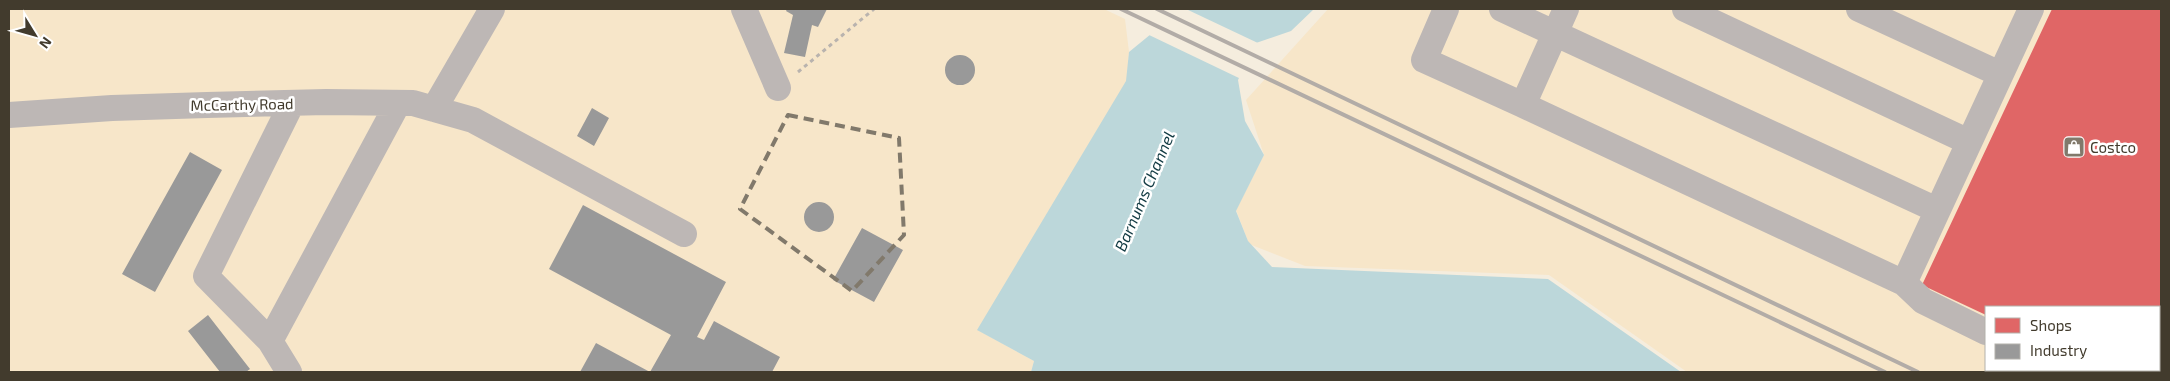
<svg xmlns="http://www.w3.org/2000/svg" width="2170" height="381" font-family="'Exo 2',sans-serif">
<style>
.built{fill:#f7e6c9;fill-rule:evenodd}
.water{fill:#bcd7da}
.pier{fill:#f5edde}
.shops{fill:#e06666}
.industry{fill:#999}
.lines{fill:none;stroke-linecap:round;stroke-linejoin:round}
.path{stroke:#b9b3ae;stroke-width:3;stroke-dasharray:4 4;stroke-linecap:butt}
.minor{stroke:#bdb7b5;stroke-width:26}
.rail{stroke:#b2aca7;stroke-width:4}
.marked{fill:none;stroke:#81796b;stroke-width:4;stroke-dasharray:10 6;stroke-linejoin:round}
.labels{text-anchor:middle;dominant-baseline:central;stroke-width:5;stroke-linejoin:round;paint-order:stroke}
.street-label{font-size:15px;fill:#423b2d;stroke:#fff}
.poi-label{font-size:15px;fill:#423b2d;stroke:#fff;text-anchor:start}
.water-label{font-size:16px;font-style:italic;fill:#113a42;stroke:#fff}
</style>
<rect width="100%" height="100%" fill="#f5edde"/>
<path class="built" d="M9,9H1104L1125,19L1129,52L1127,81L978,330L1034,361L1031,372H9Z
M1328,9H2161V372H1687L1549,275L1305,266L1249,244L1236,210L1264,155L1246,100ZM1986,307H2159V370H1986Z"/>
<path class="water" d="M1165,9H1314L1291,31L1256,43L1238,80L1245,121L1264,155L1236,211L1248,241L1272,267L1548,279L1681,372H1031L1034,361L977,330L1126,81L1129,52L1151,34Z"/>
<path class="pier" d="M1162,9H1186L1260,44L1241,79L1147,34Z"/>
<path class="shops" d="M2052,9H2161V372H2106L2101,370H2159V307H1986V315L1922,285Z"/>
<path class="industry" d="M787,9H827L818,27L812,25L805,57L784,53L793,15L786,11Z
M945 70a15 15 0 1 1 30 0a15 15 0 1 1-30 0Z
M592,108L609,118L594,146L577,136Z
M190,152L222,170L155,292L122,274Z
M804 217a15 15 0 1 1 30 0a15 15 0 1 1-30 0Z
M583,205L726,282L697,337L704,340L714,321L780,357L772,372H580L596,343L650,372L671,335L549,269Z
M862,228L903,250L874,302L833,280Z
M208,315L250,369L246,372H220L188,331Z"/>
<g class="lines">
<path class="path" d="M798,72L874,9"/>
<path class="minor" d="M744,9L778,88
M1446,9L1424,60L1523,105
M1502,9L1937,210
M1566,9L1523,105L1904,283L1923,301L1986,332
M1685,9L1969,142
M1859,9L2000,74
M292,103L206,276L270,341L398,103
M434,109L492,9
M9,115L112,108L207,105L326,102L413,103L473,120L684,234
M1904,283L2031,9
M270,341L289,372
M2064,370L2069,372"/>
<path class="rail" d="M1121,9L1885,372
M1157,9L1918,372"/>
</g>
<path class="marked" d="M788,115L899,138L904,235L852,291L740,209Z"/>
<defs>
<g id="shop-square" transform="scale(1.125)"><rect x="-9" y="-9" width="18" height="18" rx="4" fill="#81796b" stroke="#fff"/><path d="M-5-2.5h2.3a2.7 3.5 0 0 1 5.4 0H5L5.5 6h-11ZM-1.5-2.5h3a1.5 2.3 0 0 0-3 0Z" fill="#fff"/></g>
</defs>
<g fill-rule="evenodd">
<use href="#shop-square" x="2074" y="147"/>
</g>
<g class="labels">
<g class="street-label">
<text transform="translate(242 104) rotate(-1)">McCarthy Road</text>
</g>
<g class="poi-label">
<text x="2090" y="147">Costco</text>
</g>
<g class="water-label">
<text transform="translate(1144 191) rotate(-67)">Barnums Channel</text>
</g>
</g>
<rect width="2170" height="381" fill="none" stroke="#423b2d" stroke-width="20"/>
<rect x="1985" y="306" width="175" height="65" fill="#ffffff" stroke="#b3b1ab"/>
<rect x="1995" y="318" width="25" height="15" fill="#e06666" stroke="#b3b1ab"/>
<text x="2030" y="331" font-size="15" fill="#423b2d">Shops</text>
<rect x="1995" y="344" width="25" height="15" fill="#999999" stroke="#b3b1ab"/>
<text x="2030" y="356" font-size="15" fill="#423b2d">Industry</text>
<g transform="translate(35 35) rotate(127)" stroke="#ffffff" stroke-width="4" paint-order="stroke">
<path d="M0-4L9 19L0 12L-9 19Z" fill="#423b2d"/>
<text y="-8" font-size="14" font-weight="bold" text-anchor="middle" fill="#423b2d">N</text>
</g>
</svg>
